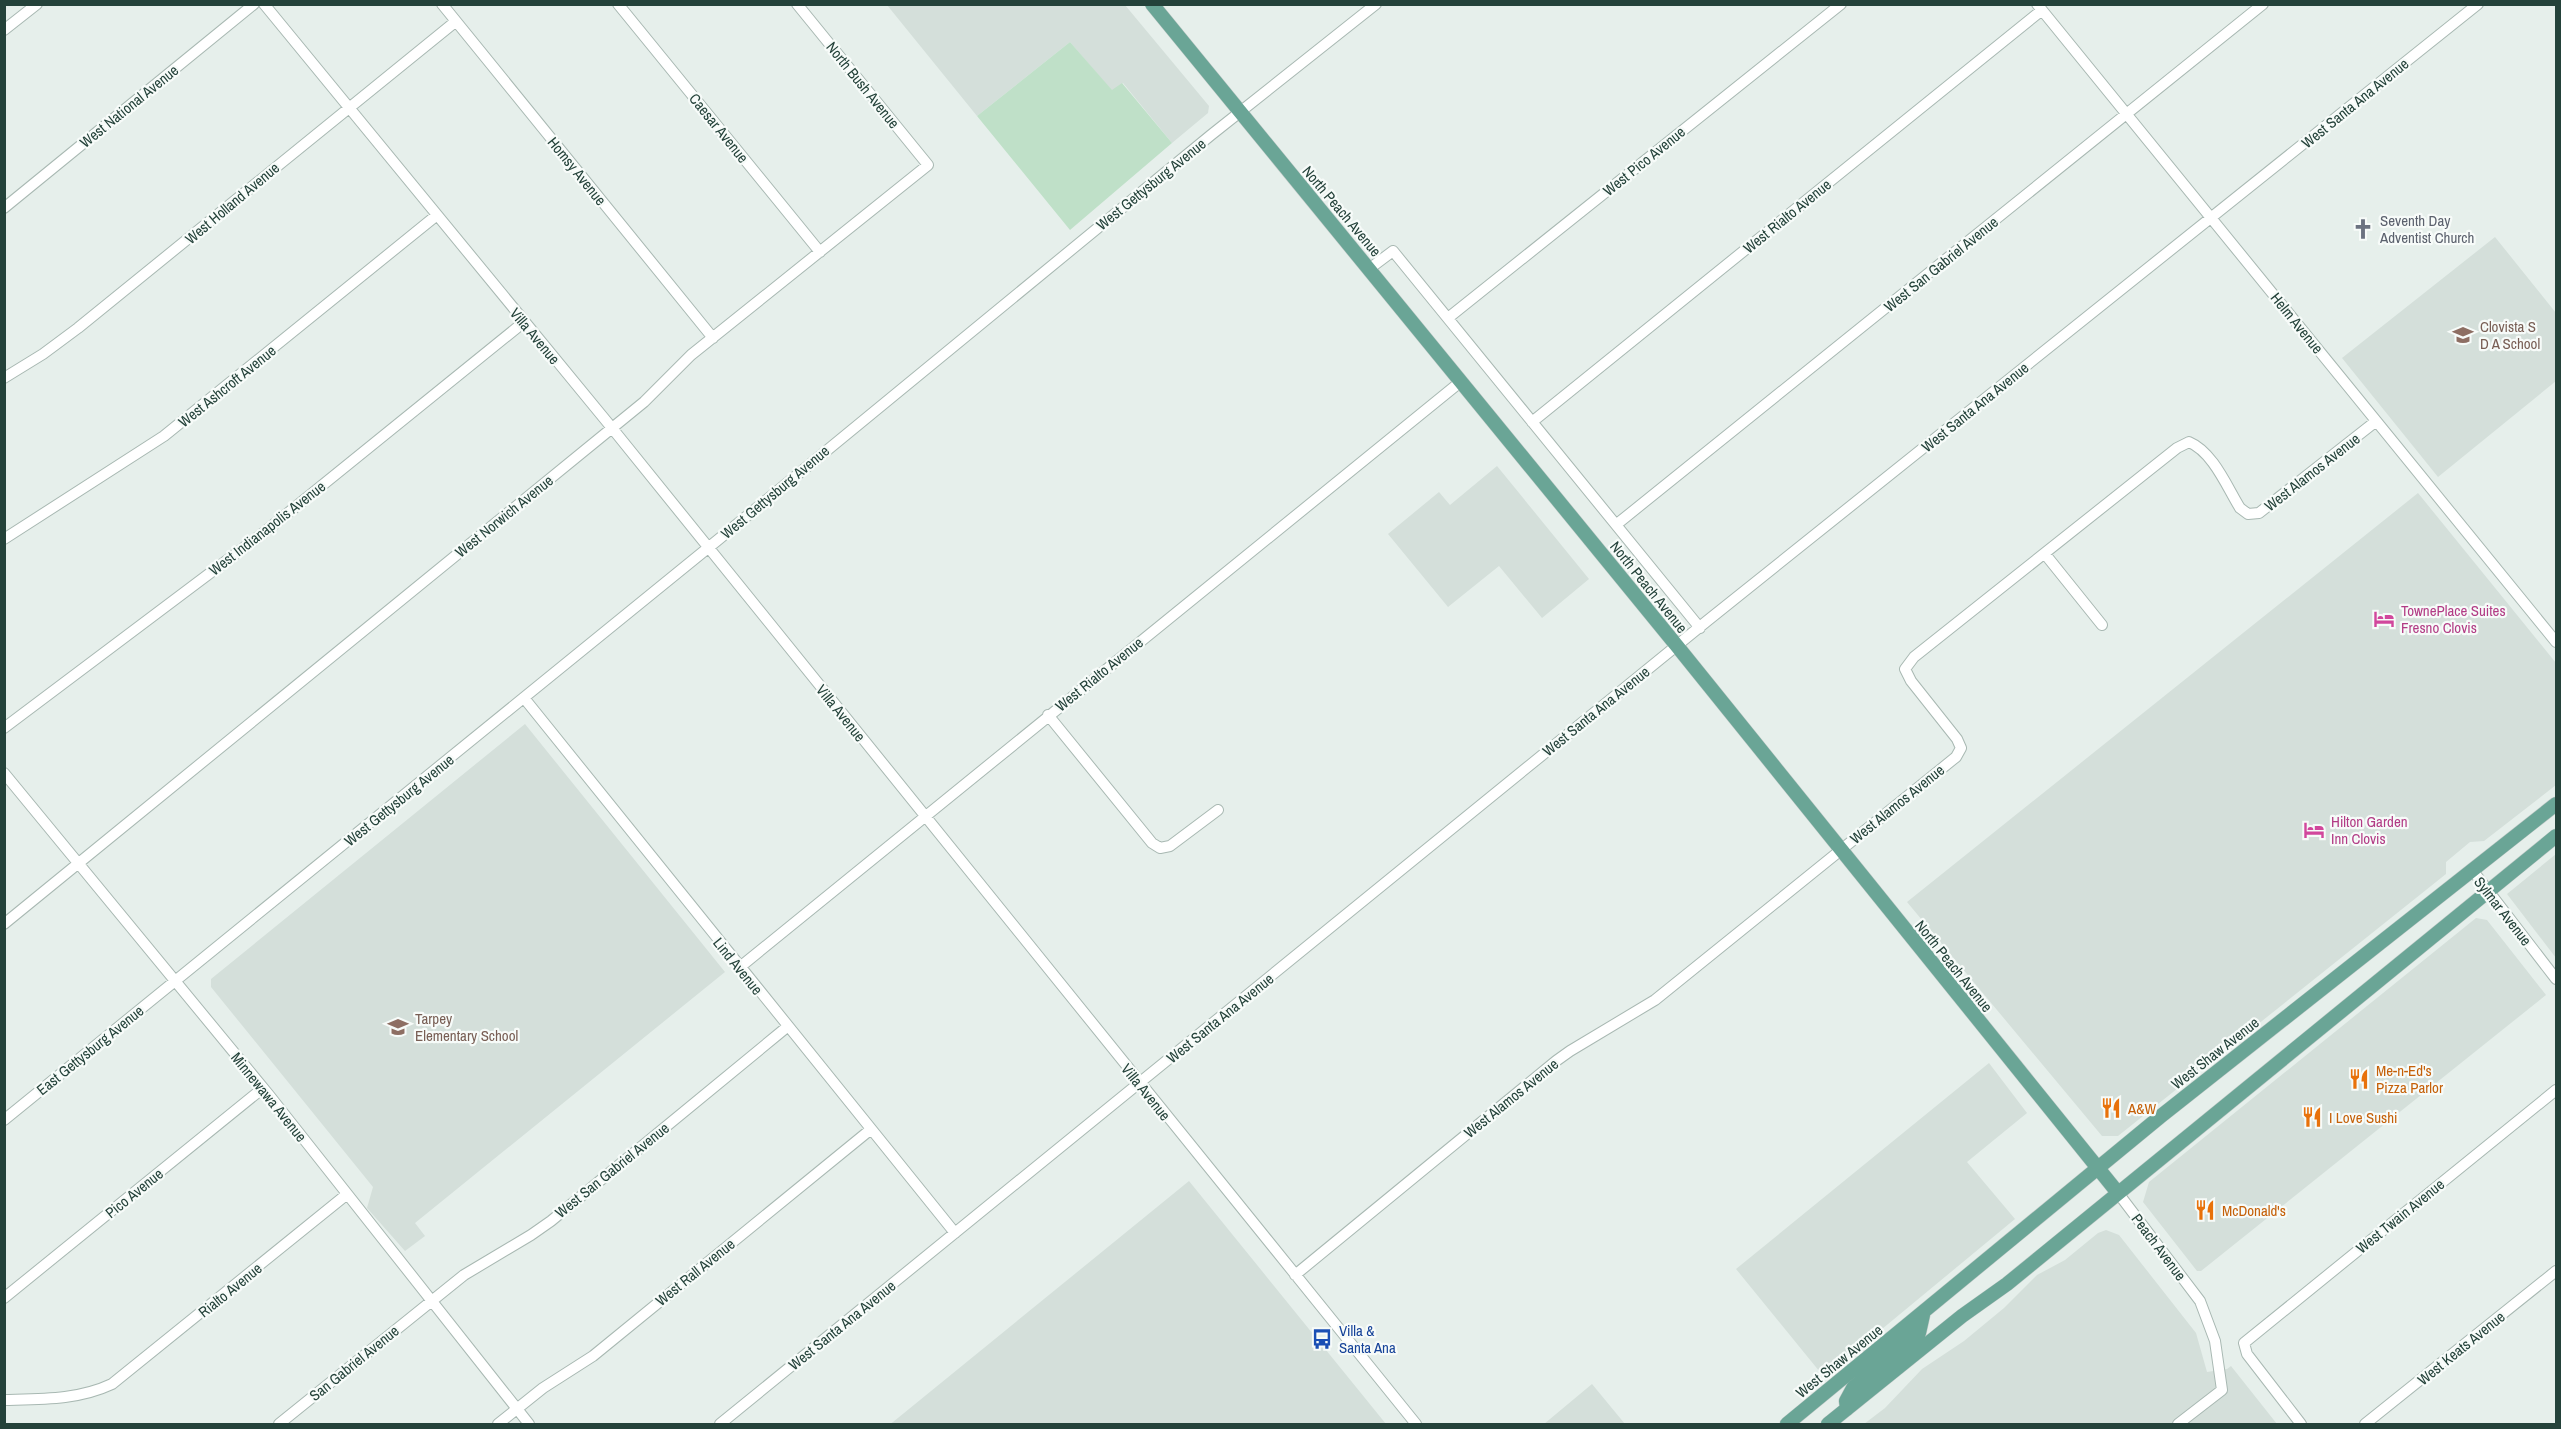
<svg xmlns="http://www.w3.org/2000/svg" width="2561" height="1429" font-family="'Archivo Narrow',sans-serif">
<style>
.built{fill:#d4dfda}
.green{fill:#bfe0c8}
.lines{fill:none;stroke-linecap:round;stroke-linejoin:round}
.minor-casing{stroke:#a8b8b2;stroke-width:12}
.major-casing{stroke:#c2cac8;stroke-width:15}
.minor{stroke:#fff;stroke-width:10}
.major{stroke:#6aa596;stroke-width:14}
.labels{text-anchor:middle;dominant-baseline:central;stroke-width:4.5;stroke-linejoin:round;paint-order:stroke}
.street-label{font-size:15px;fill:#24423a;stroke:#f7fbf9}
.worship-label{font-size:15px;fill:#5b616d;stroke:#f7fbf9;text-anchor:start}
.education-label{font-size:15px;fill:#785e54;stroke:#f7fbf9;text-anchor:start}
.hotel-label{font-size:15px;fill:#b23c85;stroke:#f7fbf9;text-anchor:start}
.food-label{font-size:15px;fill:#c56008;stroke:#f7fbf9;text-anchor:start}
.transit-label{font-size:15px;fill:#164399;stroke:#f7fbf9;text-anchor:start}
</style>
<rect width="100%" height="100%" fill="#e6efeb"/>
<path class="built" d="M887,5H1125L1209,106L1208,113L1172,143L1123,83L1112,91L1070,42L977,116Z
M2495,237L2556,313V381L2438,477L2342,358Z
M1497,466L1589,579L1542,618L1499,566L1448,607L1388,534L1439,492L1450,505Z
M2418,493L2556,663V785L2484,841L2470,842L2446,862V874L2118,1136H2102L1907,902Z
M525,724L725,972L415,1223L425,1236L405,1251L367,1208L373,1187L211,987V979Z
M2556,854V958L2507,894Z
M2476,918L2487,920L2546,995L2201,1271H2197L2143,1202L2149,1182Z
M1989,1063L2027,1113L1967,1162L2015,1219L1824,1377L1736,1269Z
M1189,1181L1386,1424H890L893,1422Z
M2106,1230L2119,1235L2196,1333L2207,1372L2227,1369L2231,1366L2277,1424H1864L1885,1408L1922,1369L1964,1341L2004,1308L2037,1275L2065,1260L2098,1233Z
M1592,1384L1625,1424H1544Z"/>
<path class="green" d="M1070,42L1112,90L1122,83L1172,143L1070,230L977,116Z"/>
<g class="lines">
<g class="minor-casing">
<path id="minor" d="M264,4L612,428L1416,1424
M442,4L713,338
M618,4L820,252
M2037,4L2556,642
M4,30L37,4
M4,208L254,4
M1369,269L1393,251L1700,628
M1448,318L1841,4
M4,378L43,354L78,328L455,22
M1532,422L2042,10
M1617,524L2263,4
M4,539L164,436L437,215
M2045,554L2102,625
M524,698L955,1233
M1048,715L1152,843L1160,848L1170,846L1218,810
M4,728L262,534L524,322
M4,773L269,1095L529,1424
M2473,871L2556,979
M4,924L644,402L691,355L928,165L797,4
M740,967L1459,383
M4,1120L719,539L1211,135L1376,4
M2118,1193L2200,1301L2215,1341L2222,1390L2178,1424
M1295,1275L1556,1061L1570,1051L1655,1000L1956,757L1961,748L1957,739L1911,681L1905,669L1914,657L2177,448L2189,442C2213,452 2227,487 2240,508L2248,514L2259,513L2375,422
M4,1298L263,1088
M4,1400C42,1399 78,1400 112,1384L346,1195
M279,1424L464,1275L531,1235L551,1221L787,1027
M498,1424L543,1388L593,1356L870,1130
M720,1424L1707,621L2478,4
M2301,1424L2247,1354L2244,1343L2556,1090
M2365,1424L2556,1271"/>
</g>
<g class="major-casing">
<path id="major" d="M1152,4L1677,646L2118,1193
M1847,1409L1846,1401L1853,1388L1919,1333L1923,1315
M1787,1424L2161,1116L2556,804
M1828,1424L1962,1316L2007,1284L2556,836"/>
</g>
<use href="#minor" class="minor"/>
<use href="#major" class="major"/>
</g>
<defs>
<g id="church-bare" transform="scale(1.62)"><path d="M-1.2-6h2.4v3.5h3.3v2.4h-3.3V6h-2.4V-.1h-3.3v-2.4h3.3Z" fill="#6b7280" stroke="#f7fbf9" stroke-width="2.5" paint-order="stroke"/></g>
<g id="school-bare" transform="scale(1.62)"><path d="M0-5L7-2L0 1L-7-2ZM-4 1L0 2.5L4 1V4Q0 6-4 4Z" fill="#8d6e63" stroke="#f7fbf9" stroke-width="2.5" paint-order="stroke"/></g>
<g id="hotel-bare" transform="scale(1.62)"><path d="M-6-4.5h1.5V1H6V5H4.5V3h-9V5H-6ZM-4 0a1.8 1.8 0 1 1 3.6 0ZM.5 0V-2.5h3Q6-2.5 6 0Z" fill="#d1479c" stroke="#f7fbf9" stroke-width="2.5" paint-order="stroke"/></g>
<g id="restaurant-bare" transform="scale(1.62)"><path d="M-5-6h1v4h1v-4h1v4h1v-4h1v5L-1.5 .5V6h-2V.5L-5-1ZM5-6V6H3V1.5H1.5Q1.5-4 5-6Z" fill="#e8710a" stroke="#f7fbf9" stroke-width="2.5" paint-order="stroke"/></g>
<g id="bus-bare" transform="scale(1.62)"><path d="M-5-6H5V4H4V6H2V4H-2V6H-4V4H-5ZM-3.5-4V0h7V-4ZM-3.5 1.2v1.5H-2V1.2ZM2 1.2v1.5H3.5V1.2Z" fill="#1a4fb4" stroke="#f7fbf9" stroke-width="2.5" paint-order="stroke"/></g>
</defs>
<g fill-rule="evenodd">
<use href="#church-bare" x="2363" y="229"/>
<use href="#school-bare" x="2463" y="335"/>
<use href="#hotel-bare" x="2384" y="619"/>
<use href="#hotel-bare" x="2314" y="830"/>
<use href="#school-bare" x="398" y="1027"/>
<use href="#restaurant-bare" x="2359" y="1079"/>
<use href="#restaurant-bare" x="2111" y="1108"/>
<use href="#restaurant-bare" x="2312" y="1117"/>
<use href="#restaurant-bare" x="2205" y="1210"/>
<use href="#bus-bare" x="1322" y="1339"/>
</g>
<g class="labels">
<g class="street-label">
<text transform="translate(863 85) rotate(51)">North Bush Avenue</text>
<text transform="translate(2355 103) rotate(-39)">West Santa Ana Avenue</text>
<text transform="translate(129 106) rotate(-39)">West National Avenue</text>
<text transform="translate(719 128) rotate(51)">Caesar Avenue</text>
<text transform="translate(1644 161) rotate(-39)">West Pico Avenue</text>
<text transform="translate(577 171) rotate(51)">Homsy Avenue</text>
<text transform="translate(1151 184) rotate(-39)">West Gettysburg Avenue</text>
<text transform="translate(232 203) rotate(-40)">West Holland Avenue</text>
<text transform="translate(1342 211) rotate(50)">North Peach Avenue</text>
<text transform="translate(1787 216) rotate(-39)">West Rialto Avenue</text>
<text transform="translate(1941 264) rotate(-39)">West San Gabriel Avenue</text>
<text transform="translate(2297 323) rotate(51)">Helm Avenue</text>
<text transform="translate(535 336) rotate(50)">Villa Avenue</text>
<text transform="translate(227 386) rotate(-39)">West Ashcroft Avenue</text>
<text transform="translate(1975 407) rotate(-39)">West Santa Ana Avenue</text>
<text transform="translate(2312 472) rotate(-38)">West Alamos Avenue</text>
<text transform="translate(775 492) rotate(-40)">West Gettysburg Avenue</text>
<text transform="translate(504 516) rotate(-39)">West Norwich Avenue</text>
<text transform="translate(267 528) rotate(-38)">West Indianapolis Avenue</text>
<text transform="translate(1649 587) rotate(51)">North Peach Avenue</text>
<text transform="translate(1099 674) rotate(-39)">West Rialto Avenue</text>
<text transform="translate(1596 711) rotate(-39)">West Santa Ana Avenue</text>
<text transform="translate(841 713) rotate(51)">Villa Avenue</text>
<text transform="translate(399 800) rotate(-39)">West Gettysburg Avenue</text>
<text transform="translate(1897 804) rotate(-39)">West Alamos Avenue</text>
<text transform="translate(2503 911) rotate(52)">Sylmar Avenue</text>
<text transform="translate(738 966) rotate(51)">Lind Avenue</text>
<text transform="translate(1954 966) rotate(51)">North Peach Avenue</text>
<text transform="translate(1220 1018) rotate(-39)">West Santa Ana Avenue</text>
<text transform="translate(90 1050) rotate(-39)">East Gettysburg Avenue</text>
<text transform="translate(2215 1053) rotate(-38)">West Shaw Avenue</text>
<text transform="translate(1146 1092) rotate(51)">Villa Avenue</text>
<text transform="translate(269 1097) rotate(51)">Minnewawa Avenue</text>
<text transform="translate(1511 1098) rotate(-39)">West Alamos Avenue</text>
<text transform="translate(612 1170) rotate(-39)">West San Gabriel Avenue</text>
<text transform="translate(134 1193) rotate(-39)">Pico Avenue</text>
<text transform="translate(2400 1216) rotate(-39)">West Twain Avenue</text>
<text transform="translate(2159 1247) rotate(53)">Peach Avenue</text>
<text transform="translate(695 1272) rotate(-39)">West Rall Avenue</text>
<text transform="translate(230 1290) rotate(-39)">Rialto Avenue</text>
<text transform="translate(842 1325) rotate(-39)">West Santa Ana Avenue</text>
<text transform="translate(2461 1348) rotate(-39)">West Keats Avenue</text>
<text transform="translate(1839 1361) rotate(-39)">West Shaw Avenue</text>
<text transform="translate(354 1363) rotate(-39)">San Gabriel Avenue</text>
</g>
<g class="worship-label">
<text x="2380" y="220">Seventh Day<tspan x="2380" dy="17">Adventist Church</tspan></text>
</g>
<g class="education-label">
<text x="2480" y="326">Clovista S<tspan x="2480" dy="17">D A School</tspan></text>
<text x="415" y="1018">Tarpey<tspan x="415" dy="17">Elementary School</tspan></text>
</g>
<g class="hotel-label">
<text x="2401" y="610">TownePlace Suites<tspan x="2401" dy="17">Fresno Clovis</tspan></text>
<text x="2331" y="821">Hilton Garden<tspan x="2331" dy="17">Inn Clovis</tspan></text>
</g>
<g class="food-label">
<text x="2376" y="1070">Me-n-Ed's<tspan x="2376" dy="17">Pizza Parlor</tspan></text>
<text x="2128" y="1108">A&amp;W</text>
<text x="2329" y="1117">I Love Sushi</text>
<text x="2222" y="1210">McDonald's</text>
</g>
<g class="transit-label">
<text x="1339" y="1330">Villa &amp;<tspan x="1339" dy="17">Santa Ana</tspan></text>
</g>
</g>
<rect width="2561" height="1429" fill="none" stroke="#24423a" stroke-width="12"/>
</svg>
